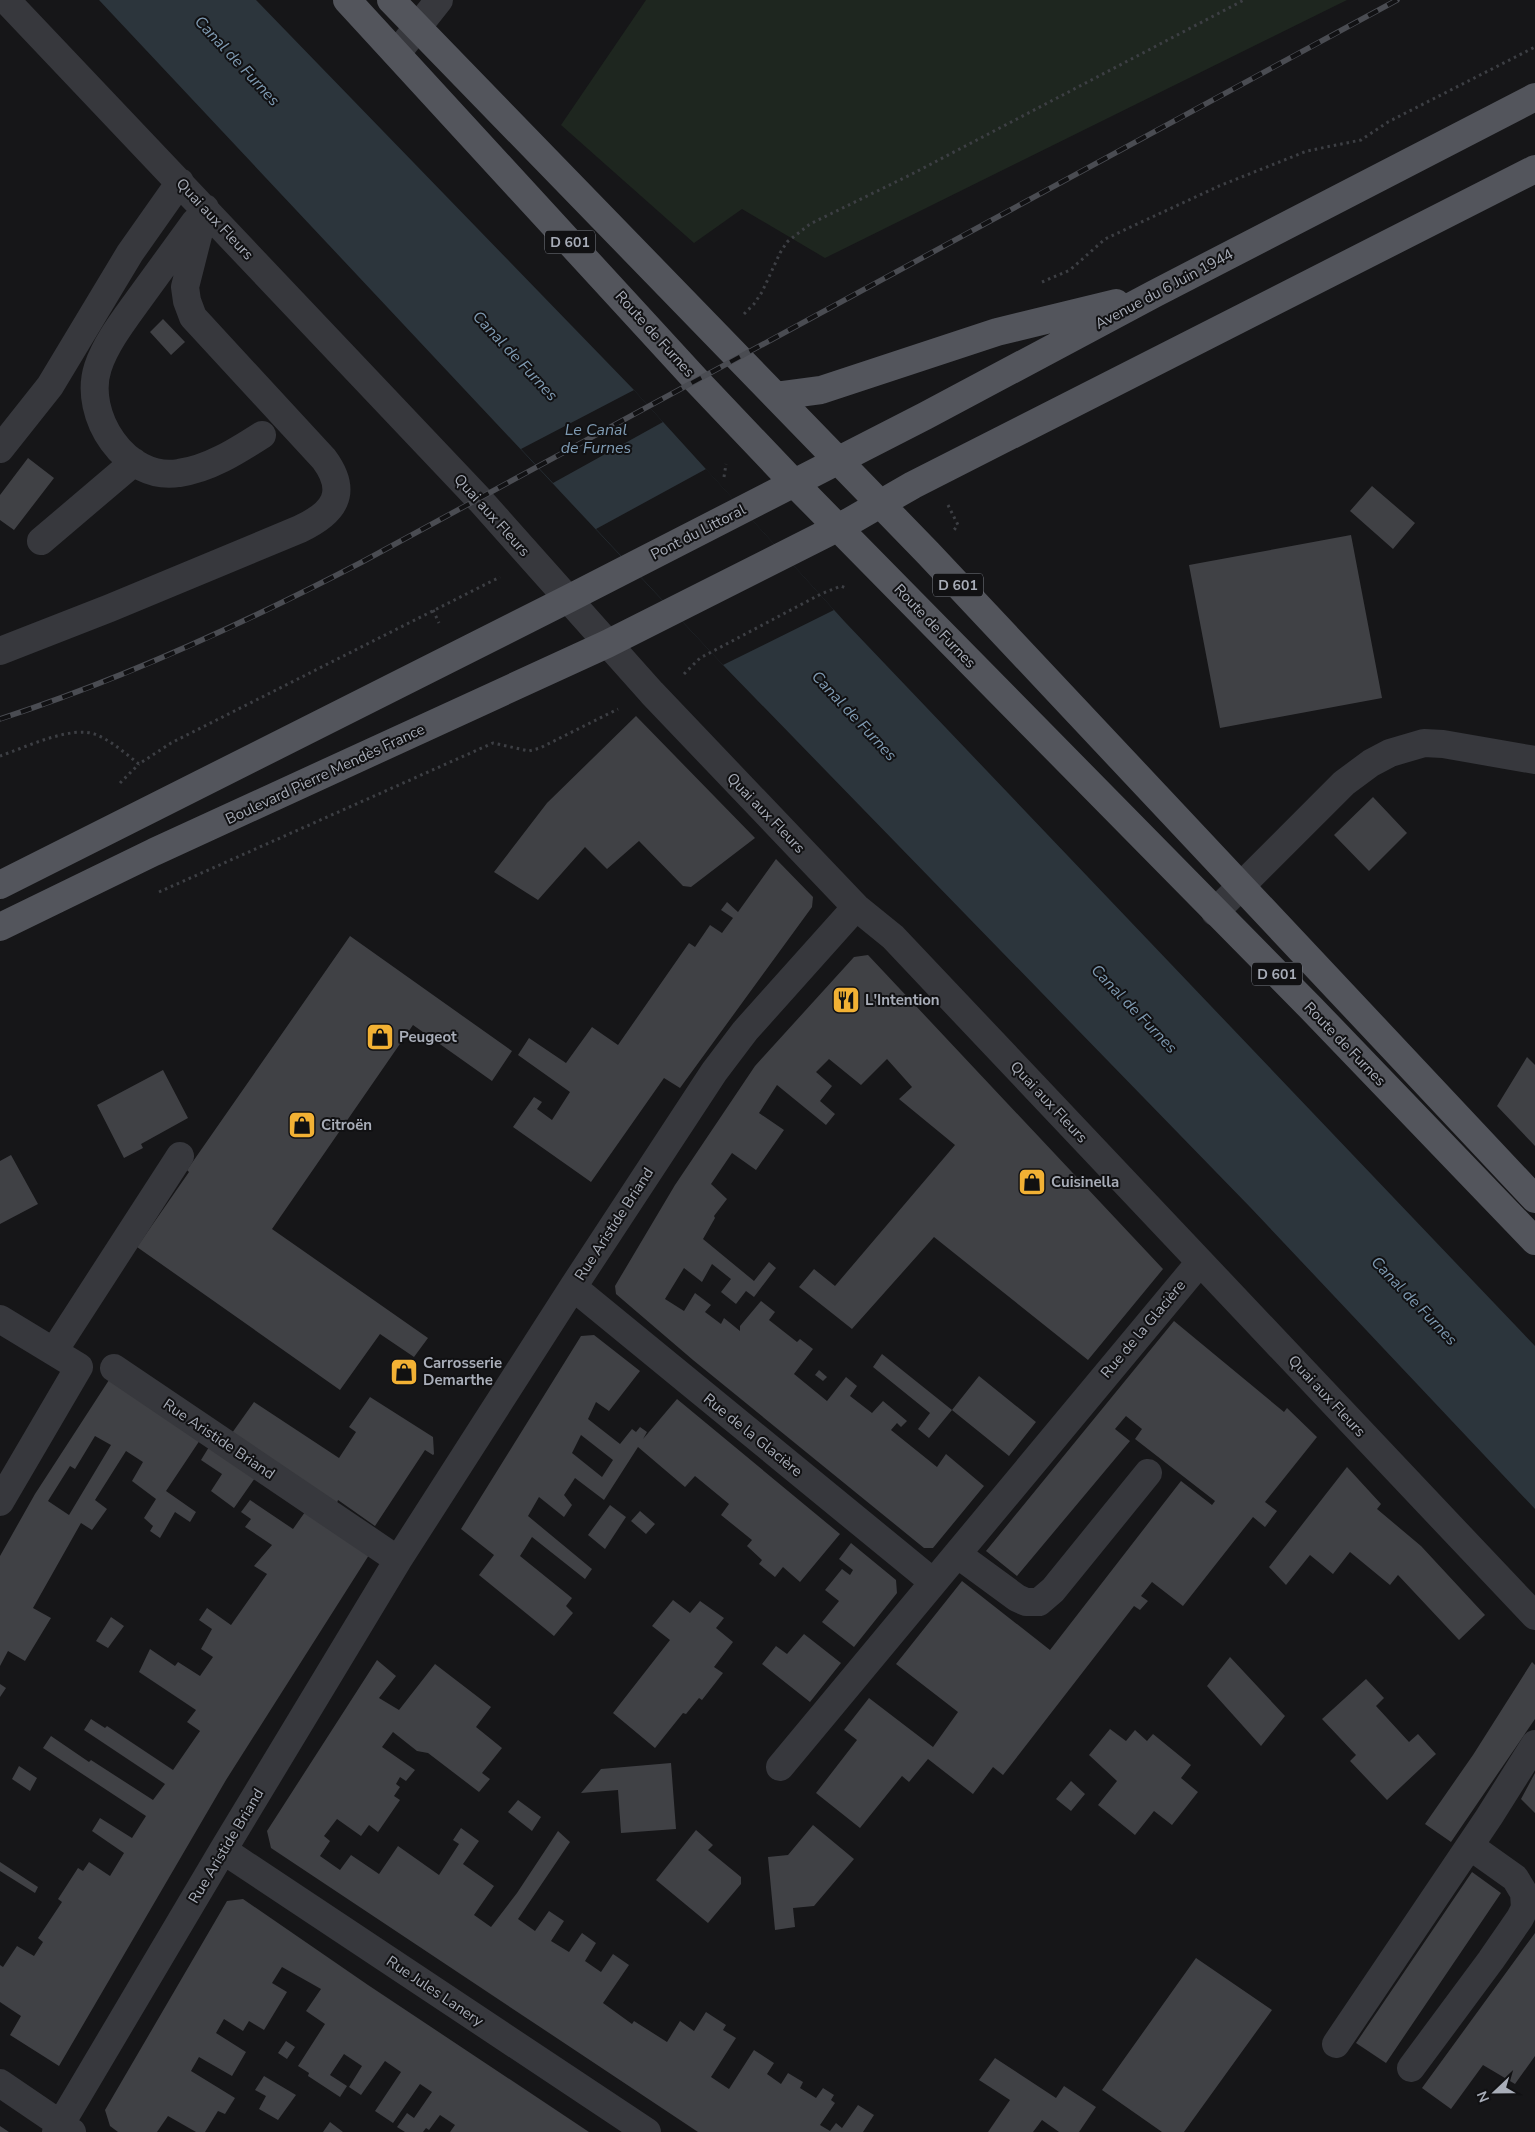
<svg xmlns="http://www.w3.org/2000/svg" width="1535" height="2132" font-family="'Nunito Sans',sans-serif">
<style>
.green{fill:#1e261f}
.water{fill:#2c353c}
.pier{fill:#161618}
.building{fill:#404145;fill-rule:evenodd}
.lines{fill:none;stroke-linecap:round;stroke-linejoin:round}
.path{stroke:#3d3f44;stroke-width:3;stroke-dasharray:2.5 4;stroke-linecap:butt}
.minor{stroke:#37383d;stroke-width:28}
.major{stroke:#53555c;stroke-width:28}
.rail-casing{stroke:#4a4c52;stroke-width:5.5}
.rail{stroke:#111113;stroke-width:4;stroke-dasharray:11;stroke-linecap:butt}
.labels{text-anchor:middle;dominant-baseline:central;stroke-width:4;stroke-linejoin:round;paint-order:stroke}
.shield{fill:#111113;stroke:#7b7e86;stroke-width:1}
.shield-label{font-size:14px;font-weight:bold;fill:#a8adb8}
.street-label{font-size:15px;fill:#a8adb8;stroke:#111113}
.poi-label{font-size:15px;font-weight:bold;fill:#a8adb8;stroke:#111113;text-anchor:start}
.water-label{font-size:16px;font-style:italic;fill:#7f9bb3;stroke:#111113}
</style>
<rect width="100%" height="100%" fill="#161618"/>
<path class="green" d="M646,0H1347L825,258L742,209L694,243L561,125Z"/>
<path class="water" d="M99,0H256L634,390L845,622L1535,1346V1509L1250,1207L723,665Z"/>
<path class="pier" d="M634,390L663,422L553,483L521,449Z
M706,469L834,610L723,665L596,529Z"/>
<path class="building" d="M163,319L185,342L171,355L150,332Z
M28,458L54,478L14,530L0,520V495Z
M1372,486L1415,523L1393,549L1350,511Z
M1351,535L1382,698L1220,728L1189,565Z
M636,716L755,838L691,887L683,886L639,841L607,869L585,847L538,900L494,872L547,803Z
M1373,797L1407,833L1369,871L1334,835Z
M776,859L813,897L812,907L680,1088L664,1078L591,1182L513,1127L534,1097L542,1102L537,1109L552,1120L570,1092L518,1055L529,1038L566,1063L592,1027L618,1045L689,943L695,947L710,925L722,933L733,918L721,910L727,902L738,912Z
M350,936L512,1051L492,1081L413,1025L272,1229L428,1338L414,1357L380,1334L340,1390L137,1247L189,1172L187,1170Z
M868,955L1163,1269L1088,1360L934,1237L852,1329L799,1287L814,1269L835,1286L955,1145L899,1099L912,1087L887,1059L861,1085L829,1059L816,1072L832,1086L820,1101L835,1114L826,1125L777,1085L759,1113L784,1130L756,1170L732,1153L711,1184L727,1199L714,1216L715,1218L703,1239L754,1281L769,1262L776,1268L754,1297L746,1291L736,1304L721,1292L731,1279L712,1264L702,1282L684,1268L665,1299L684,1311L695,1293L711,1305L705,1312L721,1324L724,1318L740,1331V1326L761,1301L775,1312L769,1320L797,1342L800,1339L813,1349L794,1374L827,1401L846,1377L857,1386L850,1396L872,1413L883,1401L907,1421L901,1427L897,1423L891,1430L937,1467L946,1454L984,1486L933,1548H924L693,1360L616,1294L615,1286L675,1185L755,1066L854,957Z
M1527,1057L1535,1065V1146L1497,1106Z
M163,1070L188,1118L141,1144L143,1148L124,1158L97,1105Z
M11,1155L38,1204L0,1224V1161Z
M1174,1321L1284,1412L1287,1408L1317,1437L1265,1502L1277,1511L1265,1527L1253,1517L1183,1606L1152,1582L1141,1596L1148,1601L1140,1610L1134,1606L1003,1775L993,1767L973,1794L928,1759L909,1782L902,1776L860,1828L816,1793L857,1740L844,1730L869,1698L933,1747L958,1712L896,1664L962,1581L1050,1650L1181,1481L1212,1505L1215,1501L1135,1439L1142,1429L1126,1416L1115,1429L1130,1441L1017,1576L986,1551Z
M594,1335L640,1371L609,1411L596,1402L588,1419L620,1444L632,1429L636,1432L640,1427L647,1432L643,1439L677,1399L840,1534L800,1582L783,1567L775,1577L759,1564L762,1560L747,1546L752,1540L721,1515L729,1504L695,1476L685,1487L638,1447L604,1500L575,1478L564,1495L572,1505L564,1517L539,1497L528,1516L592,1569L585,1579L532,1537L520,1556L572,1598L566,1606L573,1613L554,1636L479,1575L494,1555L461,1529L581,1336ZM581,1435L613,1460L602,1477L572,1453Z
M882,1354L952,1410L979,1376L1036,1422L1009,1456L952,1410L929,1438L918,1429L930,1413L873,1367Z
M819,1370L827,1377L823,1381L815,1375Z
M109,1380L200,1440L166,1491L196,1512L190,1522L175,1512L160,1538L150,1531L153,1526L144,1518L156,1499L132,1481L143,1462L126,1451L95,1500L107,1509L92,1530L81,1523L33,1608L51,1618L31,1651L25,1661L8,1651L0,1666V1556L35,1494ZM95,1436L111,1445L69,1515L48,1501L70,1466L75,1469Z
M370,1397L433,1437L434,1454L433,1455L425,1450L375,1526L338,1500L337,1503L232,1433L254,1402L339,1458L356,1432L349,1427Z
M209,1447L255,1478L234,1508L211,1491L222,1474L201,1460Z
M1347,1467L1381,1504L1377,1509L1421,1546L1485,1615L1459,1640L1398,1575L1390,1585L1350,1552L1333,1574L1310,1555L1286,1585L1269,1567Z
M250,1500L293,1529L305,1512L369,1555L226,1780L59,2066L10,2035L21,2016L0,2002V1965L3,1967L17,1946L34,1956L43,1942L38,1938L62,1902L58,1899L78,1868L83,1871L89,1862L110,1876L124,1853L92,1831L100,1818L132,1838L146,1816L43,1748L51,1736L89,1762L91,1760L153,1800L165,1784L84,1730L91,1719L105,1728L107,1726L173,1770L200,1731L187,1722L196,1710L139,1672L150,1649L175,1666L178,1662L200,1676L213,1657L201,1649L212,1629L199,1620L207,1608L231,1625L267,1574L254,1566L272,1545L245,1527L251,1519L241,1512Z
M610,1505L626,1517L605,1549L588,1535Z
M640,1511L655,1524L646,1534L631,1521Z
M851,1543L896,1580L897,1593L854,1647L822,1622L839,1601L825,1590L842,1569L850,1575L853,1570L839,1559Z
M673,1600L690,1613L700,1601L724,1618L716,1628L733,1642L714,1667L723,1673L702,1700L699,1698L686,1714L683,1713L655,1748L613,1713L670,1640L652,1626Z
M111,1617L124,1626L108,1648L96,1641Z
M804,1634L841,1663L810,1702L762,1664L776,1646L787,1654Z
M1230,1657L1285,1716L1261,1746L1207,1686Z
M377,1660L396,1676L379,1698L399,1710L435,1664L491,1707L476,1727L502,1748L482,1773L490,1779L479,1792L428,1753L417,1751L393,1732L382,1747L415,1770L406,1781L400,1777L396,1784L400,1787L394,1796L400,1800L378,1832L369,1825L361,1836L337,1819L324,1836L330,1841L320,1856L340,1870L351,1855L379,1874L398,1846L439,1875L459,1844L453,1840L461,1828L479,1841L463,1864L494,1886L474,1915L491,1927L517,1893L558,1831L570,1842L518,1919L535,1931L549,1911L564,1921L551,1941L569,1952L582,1933L596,1943L585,1961L601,1972L613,1954L629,1965L603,2003L632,2024L634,2021L667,2042L680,2021L694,2031L706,2012L726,2025L723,2030L736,2038L711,2077L729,2089L754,2050L774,2063L767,2074L781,2084L788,2073L803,2082L800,2088L816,2098L823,2088L834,2095L831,2100L835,2103L820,2125L830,2131L836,2123L842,2128L858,2105L874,2115L863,2132H698L271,1848L267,1831Z
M1532,1662L1535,1665V1719L1451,1842L1425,1824L1473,1755Z
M1366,1679L1384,1698L1376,1706L1409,1742L1418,1734L1436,1754L1387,1800L1350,1761L1356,1755L1322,1719Z
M0,1684L6,1688L0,1697Z
M1110,1729L1126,1741L1135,1730L1147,1741L1153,1734L1191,1765L1181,1778L1198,1792L1172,1825L1154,1811L1135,1835L1098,1805L1117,1781L1089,1755Z
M671,1763L676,1829L621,1833L618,1790L581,1793L601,1769Z
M19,1766L37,1778L30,1791L12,1779Z
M1535,1773V1813L1521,1799Z
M1071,1781L1085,1794L1071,1811L1056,1799Z
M518,1800L541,1817L532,1831L508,1812Z
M813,1825L854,1859L814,1906L793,1908L795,1927L775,1930L768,1857L788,1855Z
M696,1830L713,1845L708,1850L741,1877V1884L708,1923L656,1880Z
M0,1862L38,1887L35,1893L0,1871Z
M1472,1872L1501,1893L1386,2063L1356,2043Z
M243,1899L368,1985L589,2132H450L455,2125L440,2115L429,2130L426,2128L423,2132H405L397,2127L407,2113L414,2118L432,2092L420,2084L393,2123L375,2111L401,2072L385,2061L361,2095L349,2087L362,2066L344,2054L330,2075L347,2086L340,2097L308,2076L309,2073L298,2066L325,2024L306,2011L321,1989L282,1967L272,1983L287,1992L264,2030L249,2021L243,2031L224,2019L216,2033L246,2052L232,2076L199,2057L191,2071L235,2098L225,2114L218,2111L205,2132H196L168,2116L157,2132H118L110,2126L105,2110L227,1901Z
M1535,1933V2056L1515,2084L1483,2065L1451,2109L1422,2088Z
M1196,1958L1272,2010L1184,2132H1162L1102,2090Z
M286,2041L295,2047L287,2059L278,2053Z
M995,2058L1056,2098L1064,2086L1096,2107L1079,2132H1059L1042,2120L1033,2132H988L1010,2100L979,2080Z
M264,2076L296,2095L278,2120L259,2109L266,2096L255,2090Z
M330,2122L343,2132H323Z
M0,2126L9,2132H0Z"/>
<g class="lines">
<path class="path" d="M1042,282L1070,270L1105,239L1219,186L1307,151L1361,140L1388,122L1535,47
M744,314L754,304L762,292L780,253L787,242L810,224L912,174L1244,0
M724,477L726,464
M948,505L958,525L954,530
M433,610L439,623
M684,674L700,658L821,594L841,586L846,588
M0,756C24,748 73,724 97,735C113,742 126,754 139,764L171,743L500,577
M120,783L139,764
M159,892L493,743L529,751L540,748L618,709"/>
<path class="minor" d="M6,0L480,500L652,693L856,907L893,937L1535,1616
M397,53L439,0
M195,222C176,248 158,273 139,299C124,320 106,343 98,367C82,415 126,482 179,473C209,469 237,451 262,435
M0,449L50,386L130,253L180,182
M41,541L134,462
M0,651L110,608L300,529C334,513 349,493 324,459L193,317L187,301L185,287L205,208
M1215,912L1344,783L1371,763L1390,753L1424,743L1443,744L1535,760
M573,1287L933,1582
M0,1319L79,1367L0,1502
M54,1351L180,1156
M114,1368L398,1560
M957,1554L1017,1598L1026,1602H1039L1053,1590L1148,1473
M780,1767L1200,1262
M223,1850L647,2132
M1336,2044L1489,1817L1535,1744
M1411,2068L1491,1960L1520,1918L1525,1908L1524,1893L1515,1878L1470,1846
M0,2083L72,2132
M56,2132L223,1850L398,1560L573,1287L714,1072L745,1031L856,907"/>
<path class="major" d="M347,0L697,381L793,482L1311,1008L1535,1241
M391,0L928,553L1535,1199
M776,396L821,390L997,332L1116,303
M0,885L568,599L925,416L1154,294L1535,97
M0,927L154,852L607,644L847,523L913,485L1535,169"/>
<g class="rail-casing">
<path id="rail" d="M0,719C126,678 245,623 362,562L1397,0"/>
</g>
<use href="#rail" class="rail"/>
</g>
<defs>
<g id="restaurant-square" transform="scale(1.4375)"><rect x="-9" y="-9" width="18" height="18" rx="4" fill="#f2b134" stroke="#111113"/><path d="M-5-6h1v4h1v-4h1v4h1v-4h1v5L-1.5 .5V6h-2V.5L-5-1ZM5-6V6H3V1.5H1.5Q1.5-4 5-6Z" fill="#111"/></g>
<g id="shop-square" transform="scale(1.4375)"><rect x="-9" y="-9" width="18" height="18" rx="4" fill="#f2b134" stroke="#111113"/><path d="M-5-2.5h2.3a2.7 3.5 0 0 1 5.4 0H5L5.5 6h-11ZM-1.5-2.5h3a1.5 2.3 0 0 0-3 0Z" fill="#111"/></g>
</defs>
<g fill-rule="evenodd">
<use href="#restaurant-square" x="846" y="1000"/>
<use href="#shop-square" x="380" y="1037"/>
<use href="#shop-square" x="302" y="1125"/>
<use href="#shop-square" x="1032" y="1182"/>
<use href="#shop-square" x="404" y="1372"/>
</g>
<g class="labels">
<g class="shield">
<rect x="545" y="230.5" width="50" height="23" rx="4"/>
<rect x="933" y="573.5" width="50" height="23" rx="4"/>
<rect x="1252" y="962.5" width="50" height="23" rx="4"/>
</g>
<g class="shield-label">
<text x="570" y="242">D 601</text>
<text x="958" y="585">D 601</text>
<text x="1277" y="974">D 601</text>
</g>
<g class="street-label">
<text transform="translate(215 219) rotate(47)">Quai aux Fleurs</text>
<text transform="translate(1164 289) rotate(-28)">Avenue du 6 Juin 1944</text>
<text transform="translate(655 334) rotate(48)">Route de Furnes</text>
<text transform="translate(492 515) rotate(48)">Quai aux Fleurs</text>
<text transform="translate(698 532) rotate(-27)">Pont du Littoral</text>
<text transform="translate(935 626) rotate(46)">Route de Furnes</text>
<text transform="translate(325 774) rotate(-25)">Boulevard Pierre Mendès France</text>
<text transform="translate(766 813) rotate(46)">Quai aux Fleurs</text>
<text transform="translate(1345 1044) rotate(46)">Route de Furnes</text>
<text transform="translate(1049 1102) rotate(47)">Quai aux Fleurs</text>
<text transform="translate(614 1224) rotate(-57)">Rue Aristide Briand</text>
<text transform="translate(1143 1329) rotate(-50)">Rue de la Glacière</text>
<text transform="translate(1327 1396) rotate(47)">Quai aux Fleurs</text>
<text transform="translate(753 1435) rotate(39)">Rue de la Glacière</text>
<text transform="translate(219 1439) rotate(34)">Rue Aristide Briand</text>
<text transform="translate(226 1846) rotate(-59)">Rue Aristide Briand</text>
<text transform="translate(435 1991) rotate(34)">Rue Jules Lanery</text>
</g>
<g class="poi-label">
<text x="865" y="1000">L'Intention</text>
<text x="399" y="1037">Peugeot</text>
<text x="321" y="1125">Citroën</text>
<text x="1051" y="1182">Cuisinella</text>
<text x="423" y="1363">Carrosserie<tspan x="423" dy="17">Demarthe</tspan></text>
</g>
<g class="water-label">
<text transform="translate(237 61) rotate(47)">Canal de Furnes</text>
<text transform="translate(515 356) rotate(47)">Canal de Furnes</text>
<text x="596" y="430">Le Canal<tspan x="596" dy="18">de Furnes</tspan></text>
<text transform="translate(854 716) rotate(47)">Canal de Furnes</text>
<text transform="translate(1134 1009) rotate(46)">Canal de Furnes</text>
<text transform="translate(1414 1301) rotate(46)">Canal de Furnes</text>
</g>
</g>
<g transform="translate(1495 2092) rotate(248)" stroke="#111113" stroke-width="4" paint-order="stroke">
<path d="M0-4L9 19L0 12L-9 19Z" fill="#a8adb8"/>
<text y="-8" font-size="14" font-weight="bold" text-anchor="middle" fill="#a8adb8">N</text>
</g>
</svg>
